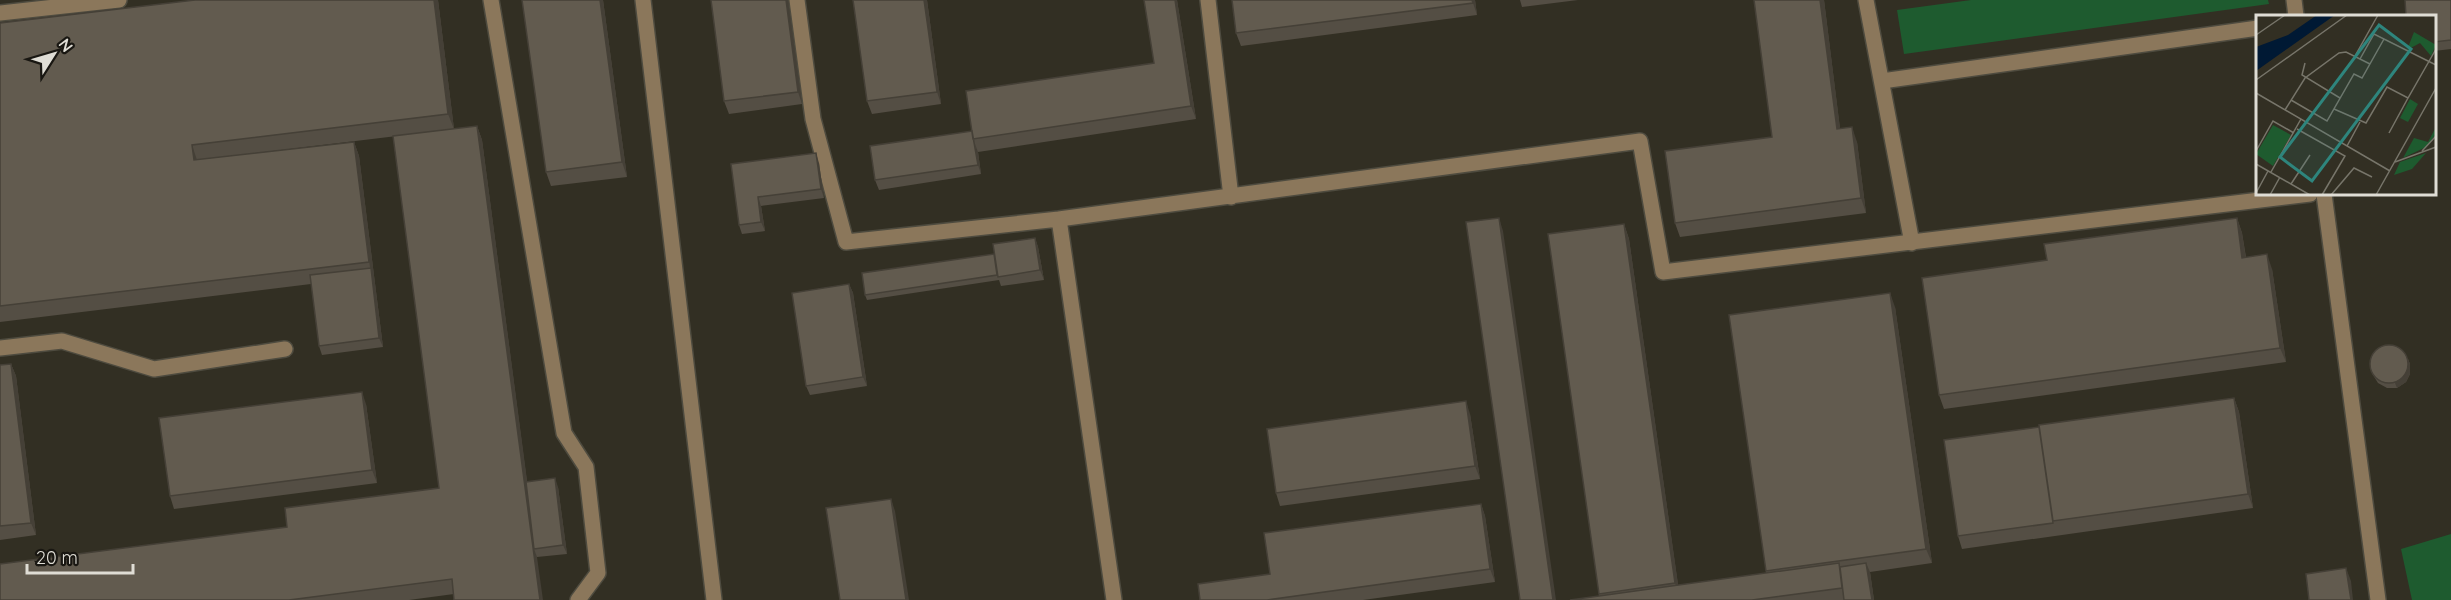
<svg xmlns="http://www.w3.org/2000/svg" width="2451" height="600" font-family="Quicksand,sans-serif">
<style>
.green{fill:#1e5b2f}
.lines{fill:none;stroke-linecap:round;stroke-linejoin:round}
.minor-casing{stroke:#4e4b3f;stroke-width:18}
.minor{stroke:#8b775b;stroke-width:15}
.wall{fill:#544e44}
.shaded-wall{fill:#454037}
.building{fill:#625b4f;stroke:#454037;stroke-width:1.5}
.inset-road{fill:none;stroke:#77756a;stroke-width:1.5}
.view{fill:#2e857d;fill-opacity:0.15;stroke:#2e857d;stroke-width:3}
.inset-edge{fill:none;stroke:#dfddd5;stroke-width:3}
</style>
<rect width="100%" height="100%" fill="#322f23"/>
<path class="green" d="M1971,0H2268L2269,4L1904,54L1897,10Z
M2451,534V600H2412L2401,549Z"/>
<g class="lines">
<g class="minor-casing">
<path id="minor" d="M491,0L564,433L586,467L598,573L578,600
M643,0L714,600
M797,0L813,119L846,242L1059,219L1640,141L1663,272L2310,194
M1208,0L1231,197
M1866,0L1912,243
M2294,0L2296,16
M0,13L119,0
M1882,81L2258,28
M2324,194L2378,600
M1059,219L1114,600
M0,348L62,341L154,369L285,349"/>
</g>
<use href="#minor" class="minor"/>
</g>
<path class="wall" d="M438,0L454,129L477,126L482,140L527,482L558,487L567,554L537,557L454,594L409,600H0L439,488L397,136L197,160L354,142L359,156L383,347L322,355L319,346L311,284L0,322V23Z
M522,0H603L627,177L551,186L546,172Z
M711,0H788L802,104L729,114L724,101Z
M853,0H927L941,104L872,114L867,101Z
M1144,0H1177L1196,119L978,152L981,174L879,190L875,180L972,131L1154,63Z
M1232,0H1475L1477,15L1241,46L1236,33Z
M1520,0H1578L1522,7Z
M1754,0H1824L1840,129L1857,142L1866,213L1680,237L1675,223L1772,137Z
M2451,0V49L2434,51V16Z
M819,163L824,198L761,206L765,231L742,234L739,225L731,164Z
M2237,218L2242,233L2246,257L2272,269L2286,362L1944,409L1939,395L2047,260Z
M1624,224L1629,239L1678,585L1766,573V571L1895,307L1932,563L1870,572L1874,600H1570L1599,596V594Z
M1035,238L1038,247L1044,280L1001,286L999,280L867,300L865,295L994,254Z
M849,284L853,293L867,386L810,395L806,386Z
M2408,359L2410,364V374L2406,382L2397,388H2387L2378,383L2373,375L2371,370Z
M11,364L16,376L36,535L0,540V365Z
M2234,398L2239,412L2253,508L1962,549L1958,536L2039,427Z
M366,404L377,483L174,509L170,496Z
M1470,414L1480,479L1280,506L1276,493Z
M1481,504L1485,516L1495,582L1363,600H1200L1270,574Z"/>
<path class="shaded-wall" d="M434,0H438L454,129L448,114Z
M600,0H603L627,177L622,162Z
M786,0H788L802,104L798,92Z
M924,0H927L941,104L937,92Z
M1175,0H1177L1196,119L1191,106Z
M1472,0H1475L1477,15Z
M1820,0H1824L1842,144L1837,129Z
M477,126L482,140L536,548L534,549L537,557L543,600H540Z
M1852,127L1857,142L1866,213L1861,198Z
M354,142L359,156L383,347L379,338Z
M975,144L978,152L981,174L978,165Z
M192,145L197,160H194Z
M816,153L819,163L824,198L821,189Z
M758,197L761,206L765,231L761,222Z
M1499,218L1503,231L1556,600H1553Z
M2237,218L2242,233L2248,272L2242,258Z
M1624,224L1629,239L1680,598L1675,583Z
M1035,238L1038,247L1044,280L1040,270Z
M2267,254L2272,269L2286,362L2280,348Z
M849,284L853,293L867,386L863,377Z
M1890,293L1895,307L1932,563L1926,549Z
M2408,359L2410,364V374L2406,382L2397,388L2395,383Z
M11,364L16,376L36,535L31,523Z
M362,392L366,404L377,483L372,470Z
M2234,398L2239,412L2253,508L2248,494Z
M1466,401L1470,414L1480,479L1475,466Z
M555,478L558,487L567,554L563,545Z
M891,499L895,511L909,600H906Z
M1481,504L1485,516L1495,582L1490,569Z
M1866,563L1870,572L1874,600H1872Z
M2346,568L2351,581L2353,600H2351Z"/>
<path class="building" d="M195,0H434L448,114L192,145L194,160L354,142L369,262L0,306V23Z
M522,0H600L622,162L546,172Z
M711,0H786L798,92L724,101Z
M853,0H924L937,92L867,101Z
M1144,0H1175L1191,106L973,139L966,91L1154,63Z
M1232,0H1472L1473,3L1236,33Z
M1754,0H1820L1837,129L1852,127L1861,198L1675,223L1665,151L1772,137Z
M2405,0H2451V40L2434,42V16H2406Z
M477,126L540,600H454L452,579L289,600H0V564L287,527L285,508L439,488L393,136Z
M972,131L978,165L875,180L870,146Z
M816,153L821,189L758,197L761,222L739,225L731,164Z
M1499,218L1553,600H1520L1466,222Z
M2237,218L2242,258L2267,254L2280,348L1939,395L1922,278L2047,260L2044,244Z
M1624,224L1675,583L1599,594L1548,234Z
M1035,238L1040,270L998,277L993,244Z
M994,254L997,275L865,295L862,273Z
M371,268L379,338L319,346L310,275Z
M849,284L863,377L806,386L792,293Z
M1890,293L1926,549L1766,571L1729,315Z
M2370 364a19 19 0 1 1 38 0a19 19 0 1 1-38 0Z
M11,364L31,523L0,526V365Z
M362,392L372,470L170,496L159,418Z
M2234,398L2248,494L2053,521L2039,425Z
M1466,401L1475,466L1276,493L1267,429Z
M2039,427L2053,523L1958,536L1944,440Z
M555,478L563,545L534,549L526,482Z
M891,499L906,600H840L826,508Z
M1481,504L1490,569L1267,600H1200L1198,584L1270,574L1264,533Z
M1839,563L1842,588L1752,600H1570Z
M1866,563L1872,600H1844L1840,567Z
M2346,568L2351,600H2309L2306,574Z"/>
<g transform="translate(2256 15)">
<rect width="180" height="180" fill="#322f23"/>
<path d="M158,17L180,30L175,41L164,28L151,35ZM154,84L162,89L152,107L144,103ZM17,110L35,120L17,151L0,139ZM180,112V119L170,132L147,143L158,123L172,127ZM170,138L156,154L138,160L144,147Z" fill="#1e5b2f"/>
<path d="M61,0H79L0,56V32L32,20Z" fill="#001934"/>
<path class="inset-road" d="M0,20L29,0M99,41L122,0M104,44L118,19L180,50M49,48L46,60L84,83M0,65L91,0M0,78L134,156M35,85L71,106L98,59L106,63L128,24M78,94L110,108L131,72L152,83L180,34M29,95L49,63L83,38L90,37L114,49M41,114L89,141L66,180M133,118L152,83M91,131L104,107M0,136L17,106L38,118M166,136L180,121M139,147L180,132M0,149L54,180M15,157L45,104M35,169L54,140M0,178L12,156M14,180L24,162M75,180L98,153L116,162M120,180L180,73"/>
<path class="view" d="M123,10L155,34L56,166L24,142Z"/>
<rect width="180" height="180" class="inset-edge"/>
</g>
<g transform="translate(54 54) rotate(53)" stroke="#191712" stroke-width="4.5" paint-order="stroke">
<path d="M0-4.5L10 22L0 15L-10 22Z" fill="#dfddd5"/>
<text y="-9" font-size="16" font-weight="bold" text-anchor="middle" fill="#dfddd5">N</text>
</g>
<path d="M27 564v9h106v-9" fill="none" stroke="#dfddd5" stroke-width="3"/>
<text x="36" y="564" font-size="18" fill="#dfddd5" stroke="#191712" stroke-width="4.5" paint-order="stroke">20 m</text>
</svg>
